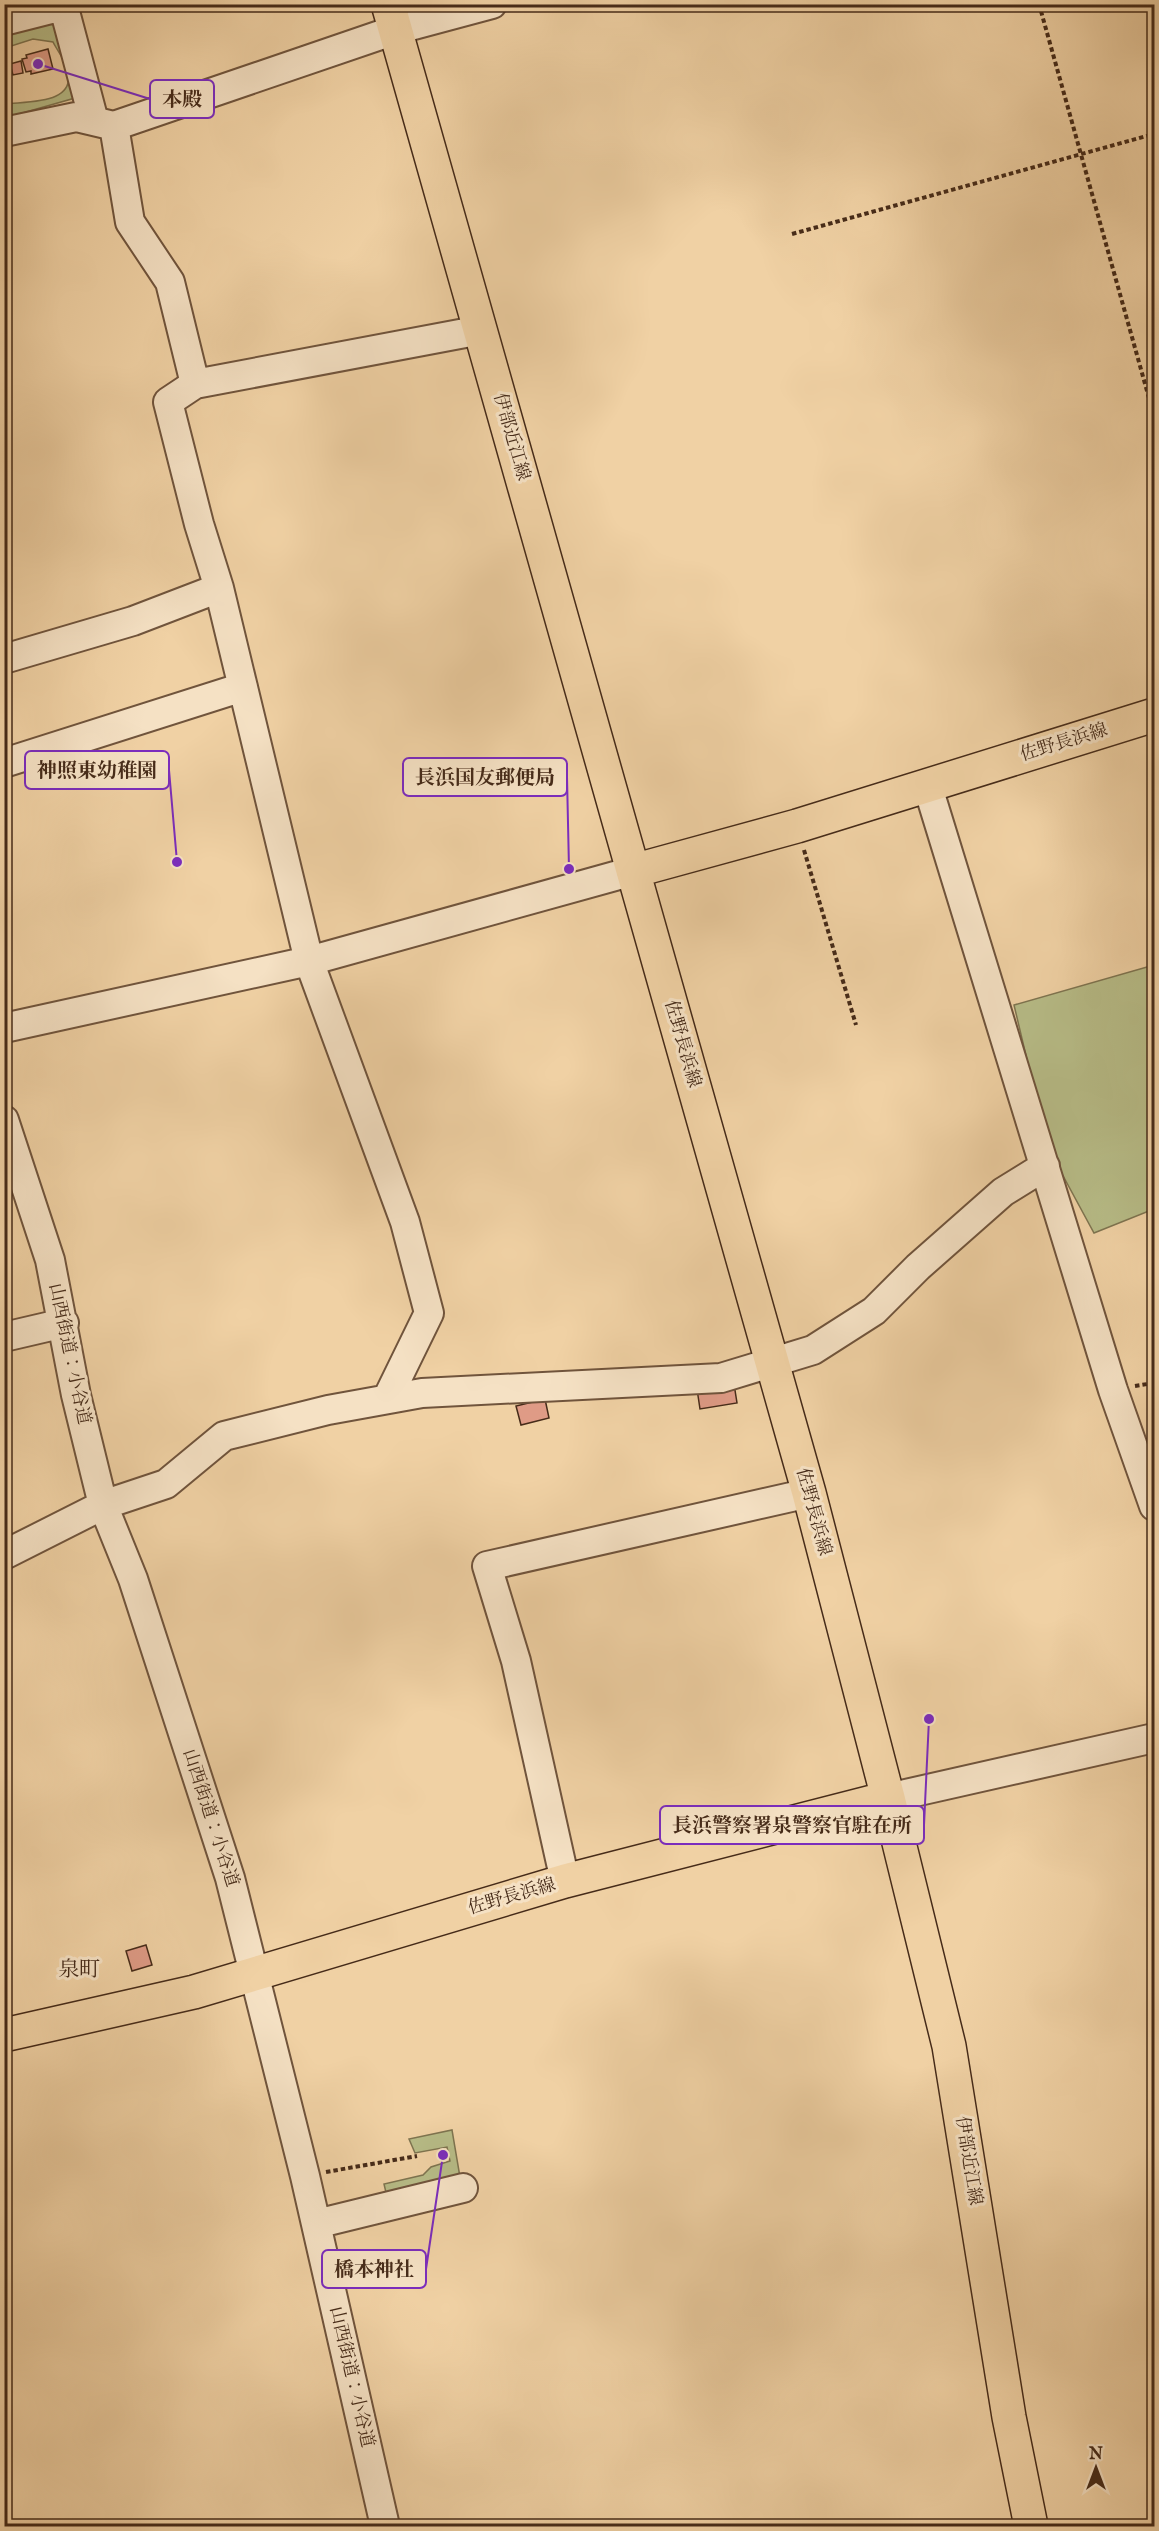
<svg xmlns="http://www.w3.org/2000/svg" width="1159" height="2531" font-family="'IM FELL English','Noto Serif JP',serif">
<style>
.green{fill:#b7bc87;stroke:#7e7450;stroke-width:1.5}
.building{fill:#df9b86;stroke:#462b19;stroke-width:1.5}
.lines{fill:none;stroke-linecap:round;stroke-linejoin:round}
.minor-casing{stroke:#70543c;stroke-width:32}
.major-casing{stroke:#462b19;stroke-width:36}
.path{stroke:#462b19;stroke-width:4;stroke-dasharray:4.5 3;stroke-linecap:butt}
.minor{stroke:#f5e1c4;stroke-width:28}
.major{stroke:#f0d1a4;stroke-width:33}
.labels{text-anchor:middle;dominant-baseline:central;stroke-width:6;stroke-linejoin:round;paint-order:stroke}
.street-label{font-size:18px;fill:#462b19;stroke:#f5e1c4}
.quarter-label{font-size:21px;fill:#462b19;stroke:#f5e1c4}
.leader{fill:none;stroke:#7b2cbf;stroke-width:2}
.callout-dot{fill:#7b2cbf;stroke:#f5e1c4;stroke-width:2}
.callout{fill:#f5e1c4;stroke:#7b2cbf;stroke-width:2}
.callout-label{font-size:20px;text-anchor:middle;font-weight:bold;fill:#462b19}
</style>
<rect width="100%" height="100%" fill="#f0d1a4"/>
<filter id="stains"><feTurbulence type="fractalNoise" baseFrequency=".00333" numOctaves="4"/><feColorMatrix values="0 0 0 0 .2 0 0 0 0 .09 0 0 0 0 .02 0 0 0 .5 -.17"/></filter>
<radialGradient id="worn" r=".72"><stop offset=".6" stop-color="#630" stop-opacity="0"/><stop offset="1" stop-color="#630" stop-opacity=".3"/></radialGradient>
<path class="green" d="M49,5H62L82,89L75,98L5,118V104C28,101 79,105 67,67C64,59 57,50 53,42L33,39L5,48L4,17Z
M1154,965V1209L1094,1233L1048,1148L1014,1005Z
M452,2130L461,2183L388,2201L384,2184L423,2175L431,2167L450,2161L447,2147L415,2153L409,2139Z"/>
<path class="building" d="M48,49L53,69L31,74V71L26,72L22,59L27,58L26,55Z
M21,61L23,73L13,75L10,64Z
M734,1384L737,1403L700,1409L697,1389Z
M545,1399L549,1418L521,1425L516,1406Z
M146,1945L152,1965L132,1971L126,1951Z"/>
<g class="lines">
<g class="minor-casing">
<path id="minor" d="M63,4L94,121
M4,21L63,6
M114,126L130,222L170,282L195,384
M4,132L76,117L114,126L395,30L492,4
M4,659L133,621L219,588
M4,763L243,687
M927,784L1113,1390L1154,1506
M4,1028L309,961L633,871
M4,1120L50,1260L76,1395L103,1505L133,1579L230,1878L305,2176L385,2526
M4,1337L64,1323
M387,1399L429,1313L405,1222L309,961L219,588L199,524L168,402L195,384L481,330
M4,1555L103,1505L166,1484L224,1436L328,1410L422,1393L721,1378L813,1350L874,1311L918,1267L1003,1192L1045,1166
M888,1798L1154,1738
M565,1881L516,1661L487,1566L809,1493
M316,2224L463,2188"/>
</g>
<g class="major-casing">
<path id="major" d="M388,4L809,1493L888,1798L949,2046L1009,2417L1031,2526
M633,871L797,826L1154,715
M4,2035L194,1992L565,1881L888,1798"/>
</g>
<path class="path" d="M1039,4L1154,416
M792,234L1154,134
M804,850L856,1025
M1135,1386L1154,1383
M326,2172L417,2156"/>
<use href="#minor" class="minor"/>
<use href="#major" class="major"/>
</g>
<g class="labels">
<g class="street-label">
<text transform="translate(511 437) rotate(74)">伊部近江線</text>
<text transform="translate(1064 743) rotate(-17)">佐野長浜線</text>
<text transform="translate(682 1044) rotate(74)">佐野長浜線</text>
<text transform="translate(69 1354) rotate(78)">山西街道：小谷道</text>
<text transform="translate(813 1512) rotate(75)">佐野長浜線</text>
<text transform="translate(210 1818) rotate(72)">山西街道：小谷道</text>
<text transform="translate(512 1897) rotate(-16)">佐野長浜線</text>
<text transform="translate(968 2161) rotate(81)">伊部近江線</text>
<text transform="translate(351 2377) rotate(77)">山西街道：小谷道</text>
</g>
<g class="quarter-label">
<text x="79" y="1970">泉町</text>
</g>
</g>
<path class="leader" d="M38 64L150 99M177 862L169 770M569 869L567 777M929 1719L924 1825M443 2155L426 2269"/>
<g class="callout-dot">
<circle cx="38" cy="64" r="6"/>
<circle cx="177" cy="862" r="6"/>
<circle cx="569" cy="869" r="6"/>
<circle cx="929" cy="1719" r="6"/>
<circle cx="443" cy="2155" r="6"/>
</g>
<g class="callout">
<rect x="150" y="80" width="64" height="38" rx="6"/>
<rect x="25" y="751" width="144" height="38" rx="6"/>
<rect x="403" y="758" width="164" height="38" rx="6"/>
<rect x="660" y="1806" width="264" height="38" rx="6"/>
<rect x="322" y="2250" width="104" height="38" rx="6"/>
</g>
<g class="callout-label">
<text x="182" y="106">本殿</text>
<text x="97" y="777">神照東幼稚園</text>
<text x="485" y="784">長浜国友郵便局</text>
<text x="792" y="1832">長浜警察署泉警察官駐在所</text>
<text x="374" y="2276">橋本神社</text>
</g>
<rect width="1159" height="2531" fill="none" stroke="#f0d1a4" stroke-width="24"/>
<rect x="6" y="6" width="1147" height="2519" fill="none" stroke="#462b19" stroke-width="3"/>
<rect x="12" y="12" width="1135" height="2507" fill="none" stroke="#462b19" stroke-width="1.5"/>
<g transform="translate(1096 2468)" stroke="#f5e1c4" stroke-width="4.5" paint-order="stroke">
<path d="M0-4.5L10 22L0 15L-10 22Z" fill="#462b19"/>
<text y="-9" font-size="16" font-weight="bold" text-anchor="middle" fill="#462b19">N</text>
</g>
<rect width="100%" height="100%" filter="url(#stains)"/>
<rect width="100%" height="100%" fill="url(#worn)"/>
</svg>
